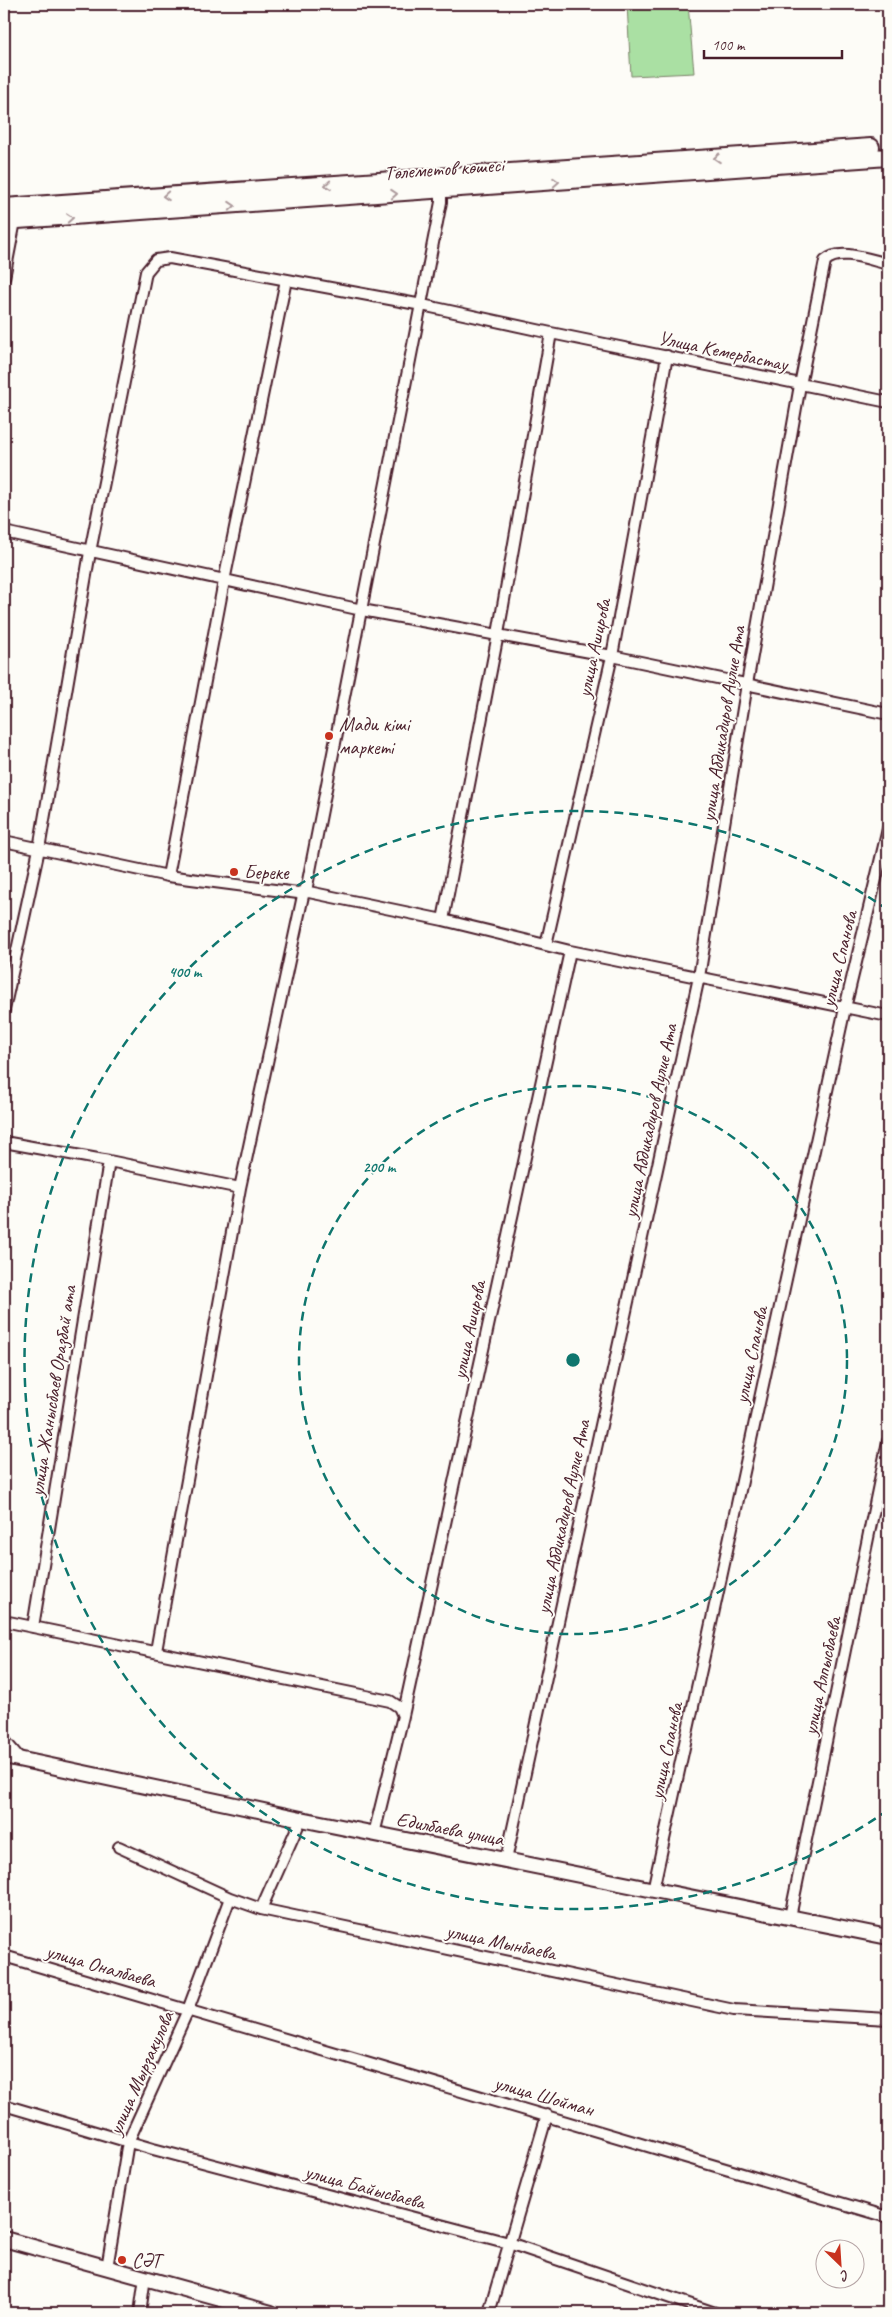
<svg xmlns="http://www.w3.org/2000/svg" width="892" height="2317" font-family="Caveat,sans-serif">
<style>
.green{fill:#aae0a3;stroke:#7a8067}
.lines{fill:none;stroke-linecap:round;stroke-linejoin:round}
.minor-casing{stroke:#4a1f2b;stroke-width:14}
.tertiary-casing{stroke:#4a1f2b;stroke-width:18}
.primary-casing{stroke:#4a1f2b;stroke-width:20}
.minor{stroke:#fdfcf7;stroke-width:10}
.tertiary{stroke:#fdfcf7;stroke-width:14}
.primary{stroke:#fdfcf7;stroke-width:16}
.oneway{stroke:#ac999b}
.ring{fill:none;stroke:#0f766e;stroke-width:2.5;stroke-dasharray:9 6}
.poi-dot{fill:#c8321e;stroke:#fdfcf7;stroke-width:2}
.labels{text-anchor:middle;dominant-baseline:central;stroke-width:4;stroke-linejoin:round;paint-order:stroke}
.street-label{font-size:20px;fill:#4a1f2b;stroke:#fdfcf7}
.poi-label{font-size:20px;fill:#4a1f2b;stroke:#fdfcf7;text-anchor:start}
.centre{fill:#0f766e;stroke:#fdfcf7;stroke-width:2.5}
.ring-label{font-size:15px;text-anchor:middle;font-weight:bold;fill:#0f766e;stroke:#fdfcf7;stroke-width:4;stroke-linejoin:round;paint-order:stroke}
</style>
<rect width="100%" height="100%" fill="#fdfcf7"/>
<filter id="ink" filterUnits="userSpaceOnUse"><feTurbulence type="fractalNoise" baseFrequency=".02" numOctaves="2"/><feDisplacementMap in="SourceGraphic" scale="10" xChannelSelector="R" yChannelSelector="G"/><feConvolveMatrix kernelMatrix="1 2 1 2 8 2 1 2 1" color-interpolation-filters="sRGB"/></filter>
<g filter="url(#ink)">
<path class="green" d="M627,4H688L694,73L631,76Z"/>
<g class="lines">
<g class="minor-casing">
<path id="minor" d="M4,278L15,221
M551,333L888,402
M4,532L362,610L612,656L888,714
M4,841L168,876L298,893L304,891L307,886L441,202V186
M168,876L224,581L286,280
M546,945L612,656L667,356
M4,1010L39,849L90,552L146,272L156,260L170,258L422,305L551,333L498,634L443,920
M4,1142L109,1161L240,1188
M4,1621L390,1701L399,1707L403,1716L374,1834
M33,1627L109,1161
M156,1651L240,1188L304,891L443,920L570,951L888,1016
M403,1716L570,951
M4,1740L21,1760
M119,1847L230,1898L261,1909L734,2010L888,2019
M506,1860L699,977L747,684L800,385L825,261C840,247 870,260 888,264
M653,1890L845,1008L888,829
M261,1909L301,1819
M790,1917L888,1441
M4,1956L888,2217
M4,2105L153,2149L509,2243L715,2313
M107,2268L128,2142L188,2010L230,1898
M140,2313L145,2277
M489,2313L547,2115"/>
</g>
<g class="tertiary-casing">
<path id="tertiary" d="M4,1756L301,1819L888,1937
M4,2239L271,2313"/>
</g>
<g class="primary-casing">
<path id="primary" d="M4,207L871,147
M4,221L888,157"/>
</g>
<use href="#minor" class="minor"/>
<use href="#tertiary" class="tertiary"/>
<use href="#primary" class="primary"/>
</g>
<defs><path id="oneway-chevron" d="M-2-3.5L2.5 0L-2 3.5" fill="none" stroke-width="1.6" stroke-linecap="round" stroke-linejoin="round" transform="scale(1.25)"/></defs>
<g class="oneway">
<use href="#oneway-chevron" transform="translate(717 158) rotate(176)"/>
<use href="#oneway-chevron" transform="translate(556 182) rotate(-4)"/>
<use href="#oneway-chevron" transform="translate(328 185) rotate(176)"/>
<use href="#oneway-chevron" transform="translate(394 194) rotate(-4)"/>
<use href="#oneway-chevron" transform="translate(166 196) rotate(176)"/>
<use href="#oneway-chevron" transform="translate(232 206) rotate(-4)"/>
<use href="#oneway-chevron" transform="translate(70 218) rotate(-4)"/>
</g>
</g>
<g class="ring">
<circle cx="573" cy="1360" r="274"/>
<path d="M888 1810A549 549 0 1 1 888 910"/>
</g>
<g class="poi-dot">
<circle cx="329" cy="736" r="5"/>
<circle cx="234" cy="872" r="5"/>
<circle cx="122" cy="2260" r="5"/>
</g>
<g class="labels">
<g class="street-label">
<text transform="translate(444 169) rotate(-4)">Төлеметов көшесі</text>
<text transform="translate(723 351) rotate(12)">Улица Кемербастау</text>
<text transform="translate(594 648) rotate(-78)">улица Аширова</text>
<text transform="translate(723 724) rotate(-81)">улица Абдикадиров Аулие Ата</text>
<text transform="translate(839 959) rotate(-76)">улица Спанова</text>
<text transform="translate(650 1121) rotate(-78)">улица Абдикадиров Аулие Ата</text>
<text transform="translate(469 1330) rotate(-78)">улица Аширова</text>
<text transform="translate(751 1355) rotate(-78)">улица Спанова</text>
<text transform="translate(53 1391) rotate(-81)">улица Жанысбаев Оразбай ата</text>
<text transform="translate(563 1517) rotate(-78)">улица Абдикадиров Аулие Ата</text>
<text transform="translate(822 1676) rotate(-78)">улица Алпысбаева</text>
<text transform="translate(666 1751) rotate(-78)">улица Спанова</text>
<text transform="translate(450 1829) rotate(11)">Едилбаева улица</text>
<text transform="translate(501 1942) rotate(12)">улица Мынбаева</text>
<text transform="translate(101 1966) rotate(16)">улица Оналбаева</text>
<text transform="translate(141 2073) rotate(-66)">улица Мырзакулова</text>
<text transform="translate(544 2096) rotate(16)">улица Шойман</text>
<text transform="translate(365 2187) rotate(15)">улица Байысбаева</text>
</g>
<g class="poi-label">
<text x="339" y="724">Мади кіші<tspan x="339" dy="23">маркеті</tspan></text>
<text x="244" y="872">Береке</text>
<text x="132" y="2260">СƏТ</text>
</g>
</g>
<circle cx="573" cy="1360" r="8" class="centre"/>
<g class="ring-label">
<text x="185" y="977">400 m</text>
<text x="379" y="1172">200 m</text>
</g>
<rect width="892" height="2317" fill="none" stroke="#fdfcf7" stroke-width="20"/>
<rect x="10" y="10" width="872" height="2297" fill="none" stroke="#4a1f2b" stroke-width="2" filter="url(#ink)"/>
<g transform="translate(840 2264) rotate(155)"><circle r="24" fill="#fdfcf7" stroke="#b5a4a5"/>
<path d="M0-4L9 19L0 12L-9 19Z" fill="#c8321e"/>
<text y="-8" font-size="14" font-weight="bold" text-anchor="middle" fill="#4a1f2b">С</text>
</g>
<path d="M704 50v8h138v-8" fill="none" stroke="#4a1f2b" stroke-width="2.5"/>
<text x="712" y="50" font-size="15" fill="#4a1f2b" stroke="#fdfcf7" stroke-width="4" paint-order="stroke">100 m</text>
</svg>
